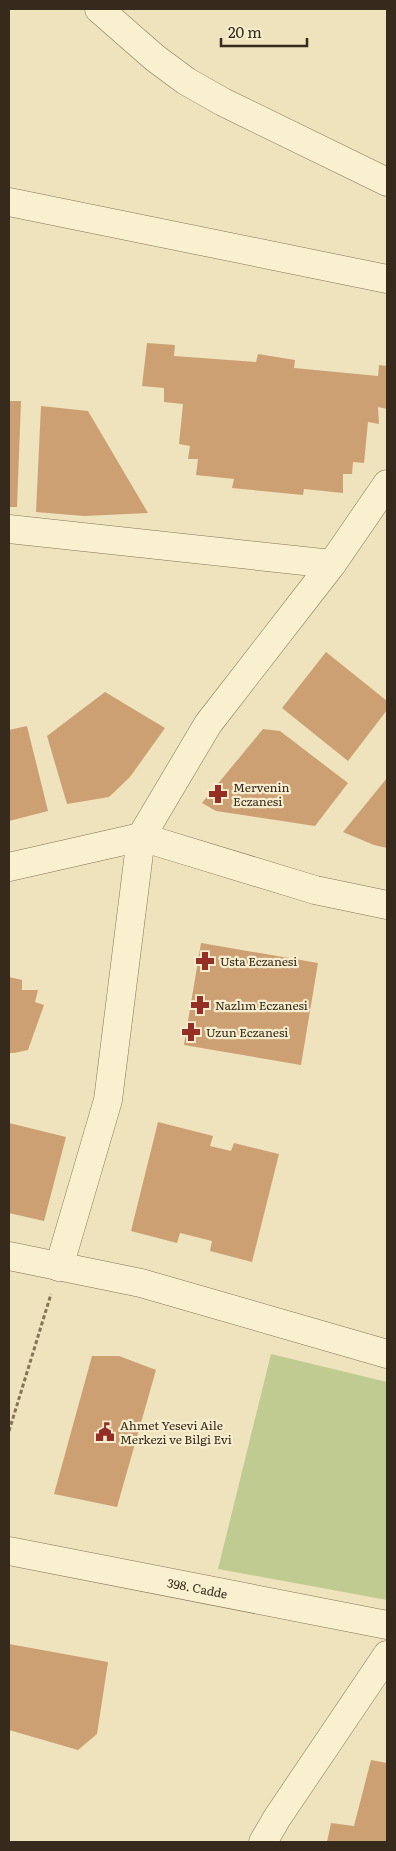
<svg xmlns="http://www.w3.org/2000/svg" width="396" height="1851" font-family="Literata,serif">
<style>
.green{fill:#c0cb92}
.building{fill:#cca073}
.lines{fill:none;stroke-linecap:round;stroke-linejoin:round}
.minor-casing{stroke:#867456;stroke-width:29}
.path{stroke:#867456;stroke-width:3;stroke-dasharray:4 2.5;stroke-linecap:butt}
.minor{stroke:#f9f0d0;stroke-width:28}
.labels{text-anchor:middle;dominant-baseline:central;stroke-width:4.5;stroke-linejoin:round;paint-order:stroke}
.poi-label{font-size:12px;fill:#352a1b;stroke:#f5edcd;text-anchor:start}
.street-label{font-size:12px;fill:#352a1b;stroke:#f5edcd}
</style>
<rect width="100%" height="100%" fill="#eee3bd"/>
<path class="green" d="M271,1354L387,1382V1600L218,1569Z"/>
<path class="building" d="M147,343L175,345L174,356L256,362L258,354L295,360L294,368L378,376L379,365L387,366V409L378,407L379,424L368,422L364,463L353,462L352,474H343V493L304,489L303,495L232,488L234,479L196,475L198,459H188L190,446L179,444L183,404L164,402V388L142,386Z
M9,401H21L17,507H9Z
M41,406L88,411L148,513L84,516L36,512Z
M326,652L387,701V710L348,761L282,708Z
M105,692L165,728L130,777L109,797L67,804L47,736Z
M27,726L48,811L9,821V730Z
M263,729L280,731L348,783L315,826L216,811L202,803Z
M387,778V848L374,845L343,832Z
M201,943L318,963L301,1065L184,1045Z
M9,977L22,980V990H38L35,1002L44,1005L28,1050L14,1053H9Z
M158,1122L213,1136L210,1146L231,1151L234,1143L279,1154L252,1262L210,1251L212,1241L180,1233L177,1243L131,1231Z
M9,1123L66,1137L44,1221L9,1213Z
M92,1356H119L156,1370L117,1507L54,1494Z
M9,1644L108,1662L97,1734L78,1750L9,1730Z
M371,1760L387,1763V1842H327L331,1823L354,1826Z"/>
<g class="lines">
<g class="minor-casing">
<g id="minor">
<path d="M99,9L155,58L186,81L223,102L387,182"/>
<path d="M9,202L387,279"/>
<path d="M9,529L332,564"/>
<path d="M9,867L141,837L315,890L387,905"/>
<path d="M9,1256L141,1283L387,1354"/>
<path d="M59,1267L108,1100L141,837L208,724L332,564L387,484"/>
<path id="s1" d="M9,1551L387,1625"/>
<path d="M263,1842L277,1818L387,1655"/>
</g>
</g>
<path class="path" d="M9,1431L51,1294"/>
<use href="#minor" class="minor"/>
</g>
<defs>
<g id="pharmacy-bare" transform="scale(1.5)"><path d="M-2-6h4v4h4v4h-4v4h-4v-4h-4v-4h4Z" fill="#952f26" stroke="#f5edcd" stroke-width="2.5" paint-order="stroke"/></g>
<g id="civic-bare" transform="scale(1.5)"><path d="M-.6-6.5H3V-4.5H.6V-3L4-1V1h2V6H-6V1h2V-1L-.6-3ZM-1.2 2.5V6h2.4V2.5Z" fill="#952f26" stroke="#f5edcd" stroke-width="2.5" paint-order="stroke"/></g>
</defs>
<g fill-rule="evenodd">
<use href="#pharmacy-bare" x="218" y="794"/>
<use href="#pharmacy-bare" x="205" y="961"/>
<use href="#pharmacy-bare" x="200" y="1005"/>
<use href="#pharmacy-bare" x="191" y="1032"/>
<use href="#civic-bare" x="105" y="1432"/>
</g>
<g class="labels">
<g class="poi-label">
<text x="233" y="787">Mervenin<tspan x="233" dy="14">Eczanesi</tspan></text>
<text x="220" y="961">Usta Eczanesi</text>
<text x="215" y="1005">Nazlım Eczanesi</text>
<text x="206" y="1032">Uzun Eczanesi</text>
<text x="120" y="1425">Ahmet Yesevi Aile<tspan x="120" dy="14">Merkezi ve Bilgi Evi</tspan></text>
</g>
<g class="street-label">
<text stroke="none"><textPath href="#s1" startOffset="192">398. Cadde</textPath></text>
</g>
</g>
<rect width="396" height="1851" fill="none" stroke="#352a1b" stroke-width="20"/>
<path d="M221 38v8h86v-8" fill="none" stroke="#352a1b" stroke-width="2.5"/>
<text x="228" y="38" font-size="15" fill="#352a1b" stroke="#f5edcd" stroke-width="4" paint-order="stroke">20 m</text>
</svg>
